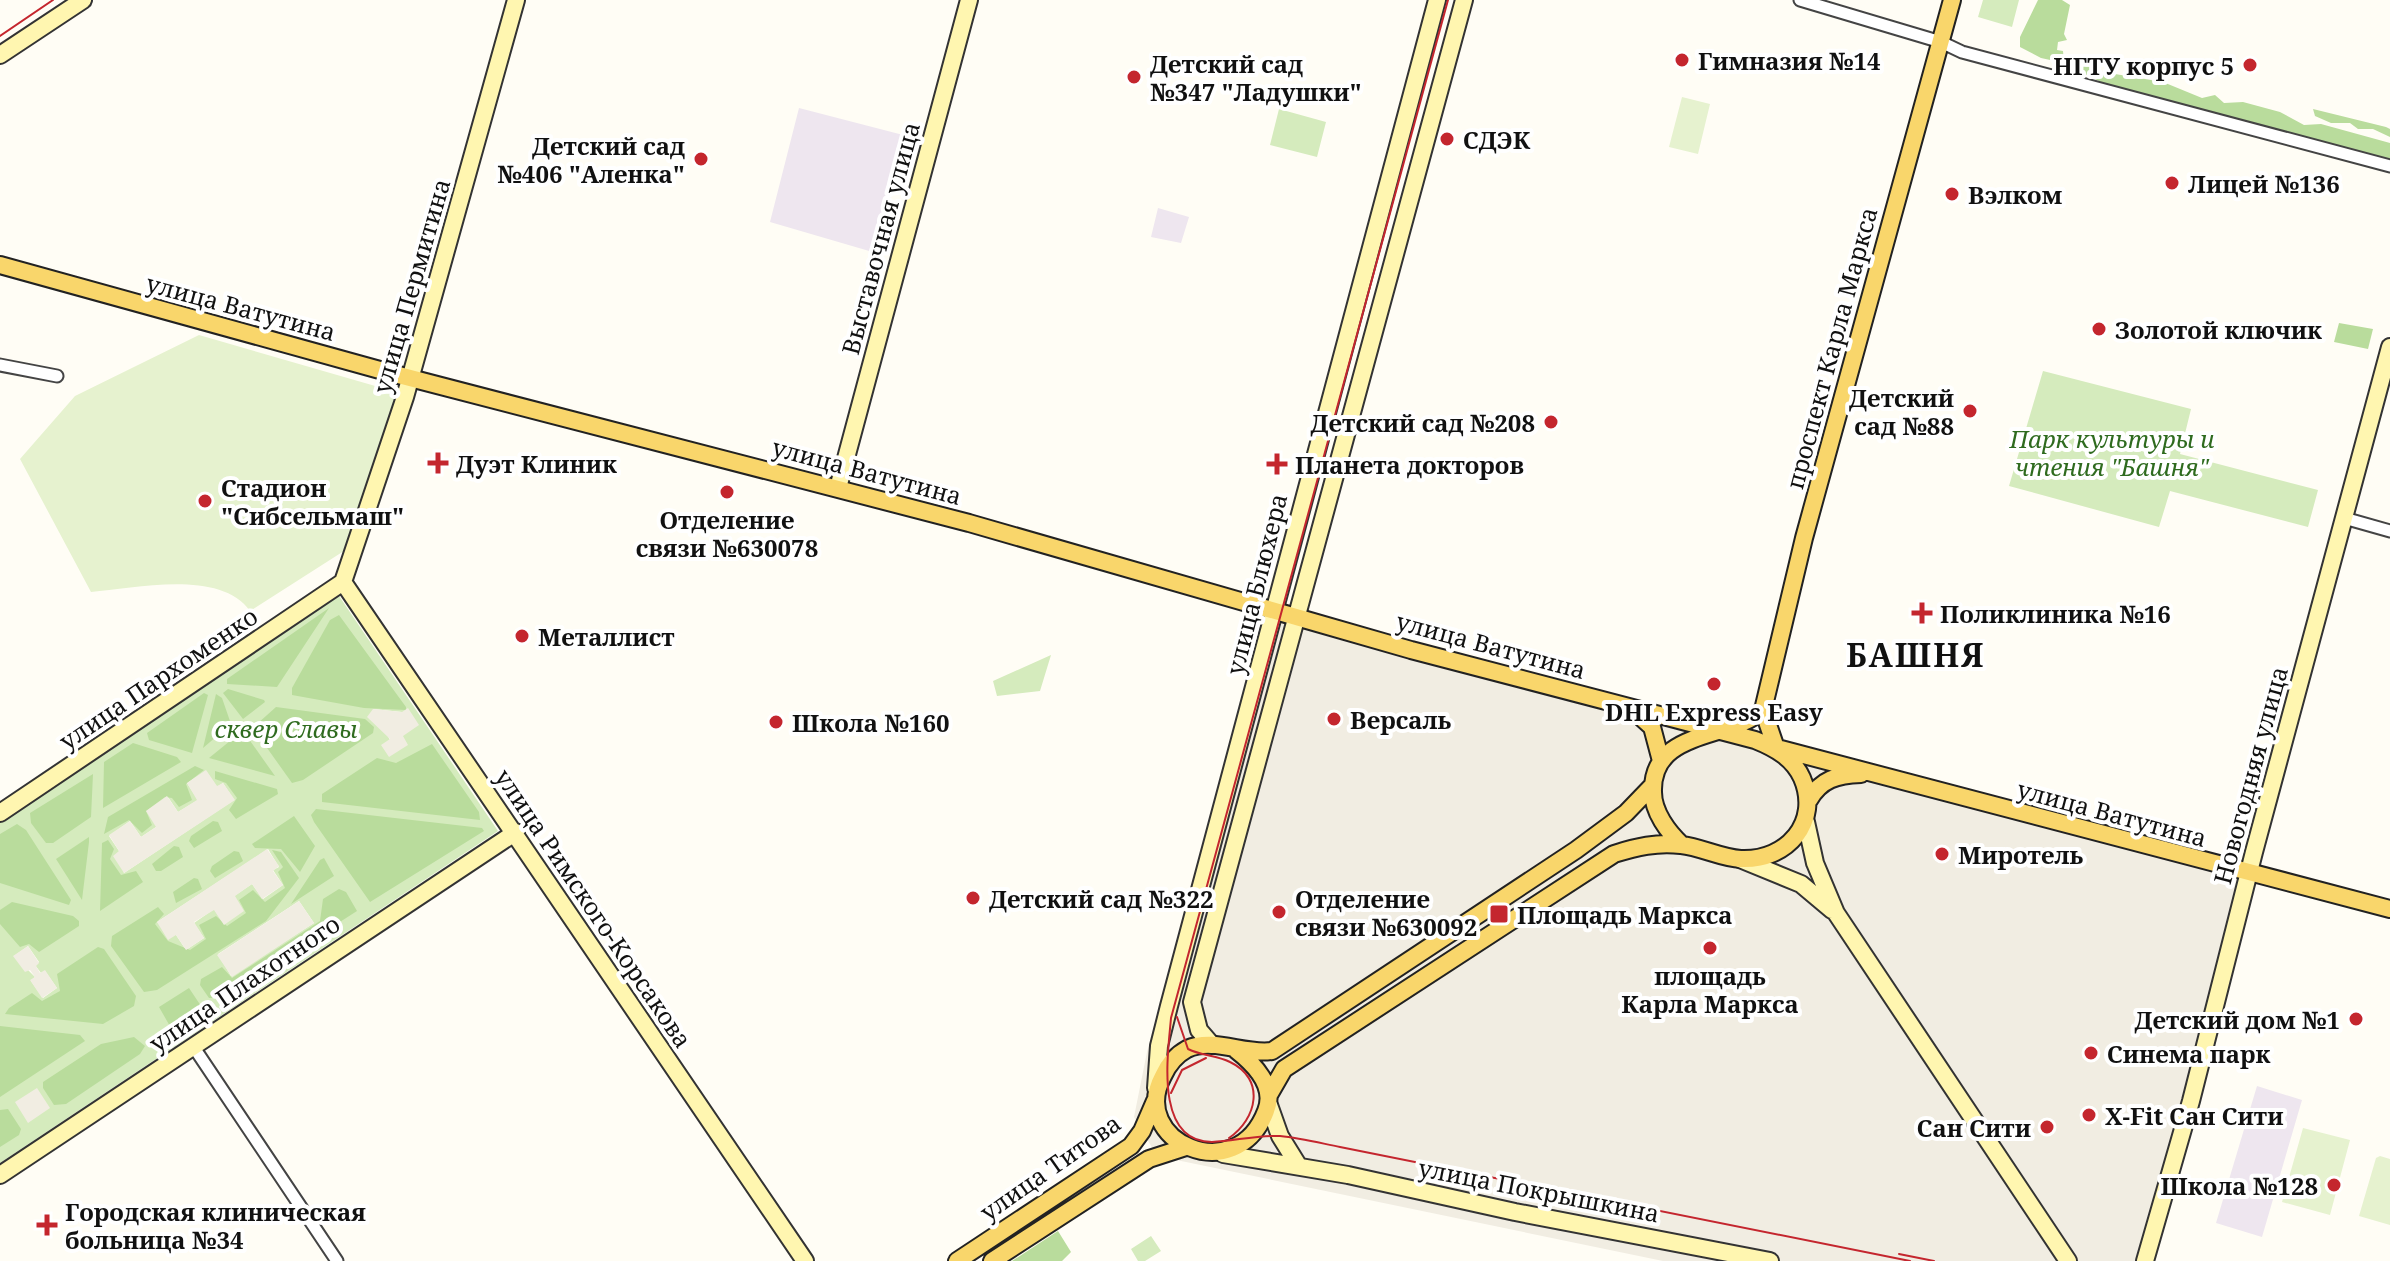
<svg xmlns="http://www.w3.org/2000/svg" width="2390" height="1261" font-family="'Noto Serif',serif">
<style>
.industrial{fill:#eee6ef}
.green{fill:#d5ebbd;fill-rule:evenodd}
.forest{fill:#b9dc9c}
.pitch{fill:#e6f2cf}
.plaza{fill:#f1ede2}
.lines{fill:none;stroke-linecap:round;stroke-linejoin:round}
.street-casing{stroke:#444;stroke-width:15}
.secondary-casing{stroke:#333;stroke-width:20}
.primary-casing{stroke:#222;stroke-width:20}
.street{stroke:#fff;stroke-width:11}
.secondary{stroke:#fff6b0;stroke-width:16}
.primary{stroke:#f9d66b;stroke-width:16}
.tram{stroke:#c4262e;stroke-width:2}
.poi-dot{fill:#c4262e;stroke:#fff;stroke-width:3}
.labels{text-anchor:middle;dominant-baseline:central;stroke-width:8;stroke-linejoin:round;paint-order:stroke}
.poi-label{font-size:24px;font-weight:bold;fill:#111;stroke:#fff;text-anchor:start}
.street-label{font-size:24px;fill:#111;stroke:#fff}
.park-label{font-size:24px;font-style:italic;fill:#2f6b1f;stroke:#fff}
.district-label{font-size:32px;font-weight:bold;letter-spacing:2px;fill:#111;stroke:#fff}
</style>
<rect width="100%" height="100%" fill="#fffdf5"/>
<path class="industrial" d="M799,108L907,136L876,253L770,222Z
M1158,208L1189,217L1181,243L1151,237Z
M2257,1086L2302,1100L2262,1237L2216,1223Z"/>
<path class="green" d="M1983,0H2019L2012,27L1978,17Z
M1279,109L1326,122L1317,157L1270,145Z
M2043,371L2191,409L2180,454L2318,490L2308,527L2170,491L2159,527L2009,486Z
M337,593L498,831L0,1163V820ZM373,709L402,712V736L407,744L390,740ZM206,771L217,787L223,783L234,800L124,873L119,851L109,836L130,821L141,837L156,827L168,797L178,812L198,800L187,783ZM268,849L279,867L273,870L283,885L263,899L252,884L234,896L224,924L214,909L194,923L204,938L186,950L176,935L157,922ZM299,901L314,923L231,976L218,954ZM28,946L39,962L35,965L41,973L45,971L57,988L43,998L31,981L35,977L14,956Z
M1051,655L1040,691L997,696L993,681Z
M1151,1236L1161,1251L1145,1261H1138L1131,1249Z"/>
<path class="forest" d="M2038,0H2062L2070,5L2064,34L2067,40L2058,42L2057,50L2063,51L2064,63L2041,58L2020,47V37Z
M2082,64L2103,72L2163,82L2202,98L2215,95L2224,103L2243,102L2280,112L2304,125L2321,124L2390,143V159L2107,85L2081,72Z
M2313,109L2386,127L2390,129V137L2373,129H2358L2350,123H2331L2315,116Z
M2339,323L2373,329L2368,349L2334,342Z
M329,608L277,687L227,684V679Z
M339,615L406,707V710L364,708L292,695V688L330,620Z
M228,689L264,700L265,702L243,719L223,693Z
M204,693L208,695L192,753L149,740L147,733Z
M216,694L222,698L231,724L203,748Z
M276,707L365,719L374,727L373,733L303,780L292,783L255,731L257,724Z
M241,732L246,735L275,776L209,758Z
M133,743L177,757L181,762L103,808L104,762Z
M432,744L479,812L480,820L322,802V794L377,758L396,763Z
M195,766L204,770L186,784L192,800L179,807L172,798L165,797L146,811L152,825L142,833L129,820L104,834L108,817Z
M215,771L277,789L278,794L236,819L229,810L237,798L226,783L215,779Z
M93,774L91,817L53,843H46L31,823L30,813Z
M316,809L482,828L484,831L370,902L314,822L311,815Z
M294,816L315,846L300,872L281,849L255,848L252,844Z
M213,821L218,822L222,831L194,848L189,841L191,836Z
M17,824L26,830L71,900L69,905L0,883V834Z
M89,837V842L82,900L56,859Z
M108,840L114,849L110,859L121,875L136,871L143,882L100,911L102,843Z
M174,846L179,847L183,857L161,871H156L152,864Z
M272,850L281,852L299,878L266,921L157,990L144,992L111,946L112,936L158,907L164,914L155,924L168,941L190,950L206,939L199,925L216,916L227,926L246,913L239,900L253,890L265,902L285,888L278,872L283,867Z
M234,851L239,852L243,861L215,878L210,871L212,866Z
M324,858L334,876L291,904L320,860Z
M194,878L198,879L202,889L176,903L173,892Z
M339,889L346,892L357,911L221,998H209L200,985L201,979L222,967L232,978L320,921L323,899Z
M12,902L73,916L79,921V926L39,952L29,944L20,947L0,924V910Z
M98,947L104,949L136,996L134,1006L103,1024L5,1014L9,1008L32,993L42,1001L60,991L57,974Z
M189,988L203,1009L177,1028H171L159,1007Z
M0,1026L80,1035L85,1041L0,1097Z
M134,1037L145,1046L140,1054L66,1104L54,1105L43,1088V1082L101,1044Z
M8,1109L21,1129L19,1135L0,1147V1110Z
M1058,1231L1071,1252L1062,1261H1012Z"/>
<path class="pitch" d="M1682,97L1710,104L1698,154L1669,147Z
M199,335L396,392L358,542L250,611C221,569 135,588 91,592L20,459L75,396Z
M2303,1128L2350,1140L2330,1215L2282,1202Z
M2380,1156L2390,1159V1225L2359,1216L2376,1158Z"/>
<path class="plaza" d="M1273,612L2258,876L2152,1261H1663L1157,1156L1134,1117L1147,1052L1157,1015L1165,1018Z
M408,708L419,725L403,736L408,745L389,757L381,745L390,739L367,717L373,709L402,712Z
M206,770L217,786L223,783L235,800L124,873L113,856L119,851L109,835L130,821L141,837L156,827L146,811L167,796L178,812L197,800L187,783Z
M267,849L279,866L273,871L283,885L262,899L252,884L235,896L244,911L224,925L214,910L194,922L204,938L186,950L176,935L168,940L157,922Z
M299,901L314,923L232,977L217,955Z
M28,946L39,963L36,966L40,973L45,970L57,988L42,998L30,980L35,977L30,970L25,972L13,956Z
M37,1088L50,1108L28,1123L15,1102Z"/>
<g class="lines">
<g class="street-casing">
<path id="street" d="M1800,0L1941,42L1962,52L2390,166
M0,365L57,376
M2344,518L2390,531
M193,1046L337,1261"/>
</g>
<g class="secondary-casing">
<path id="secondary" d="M0,55L83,0
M838,488L969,0
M343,582L805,1261
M343,582L405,397L516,0
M0,813L343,582
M1806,822L1815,863L1836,913L2068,1261
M1740,859L1801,884L1832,910
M1212,1045L1199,1030L1192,1002L1464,0
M1156,1088L1159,1046L1169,1006L1437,0
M1269,1105L1280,1136L1298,1165
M1223,1154L1348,1175L1515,1212L1770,1261
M0,1175L516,832
M2145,1261L2191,1101L2254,852L2390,347"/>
</g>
<g class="primary-casing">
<path id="primary" d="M0,265L387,372L969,523L1411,650L1755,740C1775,748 1793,758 1802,778C1821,822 1787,861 1741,859C1721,858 1701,847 1681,845C1657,842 1636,847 1614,854L1284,1069L1269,1095
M1632,709L1652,727L1661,761
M1776,748L1763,710L1804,538L1952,0
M1777,748L2390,909
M1809,800C1821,779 1837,775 1861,774
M1682,845C1668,832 1653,812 1653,792C1651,729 1730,740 1763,710
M1236,1050C1254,1064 1276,1087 1266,1111C1236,1190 1128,1141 1163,1076C1168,1065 1176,1055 1187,1049C1214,1037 1244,1055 1272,1051L1576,850L1626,813L1653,785
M957,1261L1131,1146L1142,1131L1155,1101
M992,1261L1149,1159L1186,1147"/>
</g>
<use href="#street" class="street"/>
<use href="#secondary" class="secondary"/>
<use href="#primary" class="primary"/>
<path class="tram" d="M1448,0L1171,1018C1168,1054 1154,1142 1212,1142C1234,1141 1257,1135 1280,1136C1300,1138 1320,1143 1340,1147L1910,1261
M0,36L53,0
M1177,1017L1188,1049C1202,1056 1216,1055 1230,1062C1266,1079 1257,1119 1229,1138
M1171,1093L1182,1070L1206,1058
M1899,1254L1934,1261"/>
</g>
<g class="poi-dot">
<circle cx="1682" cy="60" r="8"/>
<circle cx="2250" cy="65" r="8"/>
<circle cx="1134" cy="77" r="8"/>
<circle cx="1447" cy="139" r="8"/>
<circle cx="701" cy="159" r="8"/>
<circle cx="2172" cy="183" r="8"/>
<circle cx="1952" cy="194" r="8"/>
<circle cx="2099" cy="329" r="8"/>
<circle cx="1970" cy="411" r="8"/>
<circle cx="1551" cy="422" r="8"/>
<path d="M434 451h8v8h8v8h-8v8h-8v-8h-8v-8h8z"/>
<path d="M1273 452h8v8h8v8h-8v8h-8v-8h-8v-8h8z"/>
<circle cx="727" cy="492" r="8"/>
<circle cx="205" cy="501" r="8"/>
<path d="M1918 601h8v8h8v8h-8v8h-8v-8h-8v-8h8z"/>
<circle cx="522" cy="636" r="8"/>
<circle cx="1714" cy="684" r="8"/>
<circle cx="1334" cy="719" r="8"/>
<circle cx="776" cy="722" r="8"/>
<circle cx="1942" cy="854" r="8"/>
<circle cx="973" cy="898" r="8"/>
<circle cx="1279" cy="912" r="8"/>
<rect x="1489" y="904" width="20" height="20" rx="4"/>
<circle cx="1710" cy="948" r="8"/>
<circle cx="2356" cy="1019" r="8"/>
<circle cx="2091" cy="1053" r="8"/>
<circle cx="2089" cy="1115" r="8"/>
<circle cx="2047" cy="1127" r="8"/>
<circle cx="2334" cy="1185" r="8"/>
<path d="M43 1213h8v8h8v8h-8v8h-8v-8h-8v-8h8z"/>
</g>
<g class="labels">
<g class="poi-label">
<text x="1698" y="60">Гимназия №14</text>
<text x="1150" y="63">Детский сад<tspan x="1150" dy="28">№347 "Ладушки"</tspan></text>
<text x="2234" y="65" text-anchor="end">НГТУ корпус 5</text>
<text x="1463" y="139">СДЭК</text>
<text x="685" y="145" text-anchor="end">Детский сад<tspan x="685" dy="28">№406 "Аленка"</tspan></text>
<text x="2188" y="183">Лицей №136</text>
<text x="1968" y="194">Вэлком</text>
<text x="2115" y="329">Золотой ключик</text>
<text x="1954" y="397" text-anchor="end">Детский<tspan x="1954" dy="28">сад №88</tspan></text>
<text x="1535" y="422" text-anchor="end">Детский сад №208</text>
<text x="456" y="463">Дуэт Клиник</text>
<text x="1295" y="464">Планета докторов</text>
<text x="221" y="487">Стадион<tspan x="221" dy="28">"Сибсельмаш"</tspan></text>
<text x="727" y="519" text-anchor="middle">Отделение<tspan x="727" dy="28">связи №630078</tspan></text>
<text x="1940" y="613">Поликлиника №16</text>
<text x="538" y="636">Металлист</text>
<text x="1714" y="711" text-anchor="middle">DHL Express Easy</text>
<text x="1350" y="719">Версаль</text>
<text x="792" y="722">Школа №160</text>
<text x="1958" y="854">Миротель</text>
<text x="989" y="898">Детский сад №322</text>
<text x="1295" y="898">Отделение<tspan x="1295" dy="28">связи №630092</tspan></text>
<text x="1517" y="914">Площадь Маркса</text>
<text x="1710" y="975" text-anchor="middle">площадь<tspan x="1710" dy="28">Карла Маркса</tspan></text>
<text x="2340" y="1019" text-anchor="end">Детский дом №1</text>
<text x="2107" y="1053">Синема парк</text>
<text x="2105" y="1115">X-Fit Сан Сити</text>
<text x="2031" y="1127" text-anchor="end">Сан Сити</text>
<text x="2318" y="1185" text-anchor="end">Школа №128</text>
<text x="65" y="1211">Городская клиническая<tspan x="65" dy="28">больница №34</tspan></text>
</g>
<g class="street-label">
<text transform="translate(880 238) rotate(-75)">Выставочная улица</text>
<text transform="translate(411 286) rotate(-74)">улица Пермитина</text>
<text transform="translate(241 307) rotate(15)">улица Ватутина</text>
<text transform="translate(1831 348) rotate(-75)">проспект Карла Маркса</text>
<text transform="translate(867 471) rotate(15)">улица Ватутина</text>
<text transform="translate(1256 584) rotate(-76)">улица Блюхера</text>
<text transform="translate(1491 645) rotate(15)">улица Ватутина</text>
<text transform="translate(158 678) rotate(-34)">улица Пархоменко</text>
<text transform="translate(2250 775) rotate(-75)">Новогодняя улица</text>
<text transform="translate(2112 813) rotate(15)">улица Ватутина</text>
<text transform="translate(594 908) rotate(56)">улица Римского-Корсакова</text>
<text transform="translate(244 983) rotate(-34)">улица Плахотного</text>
<text transform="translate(1050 1167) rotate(-35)">улица Титова</text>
<text transform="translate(1539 1190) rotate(11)">улица Покрышкина</text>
</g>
<g class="park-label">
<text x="2112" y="438">Парк культуры и<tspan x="2112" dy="28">чтения "Башня"</tspan></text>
<text x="286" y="728">сквер Славы</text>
</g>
<g class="district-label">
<text x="1916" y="654">БАШНЯ</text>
</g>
</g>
</svg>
